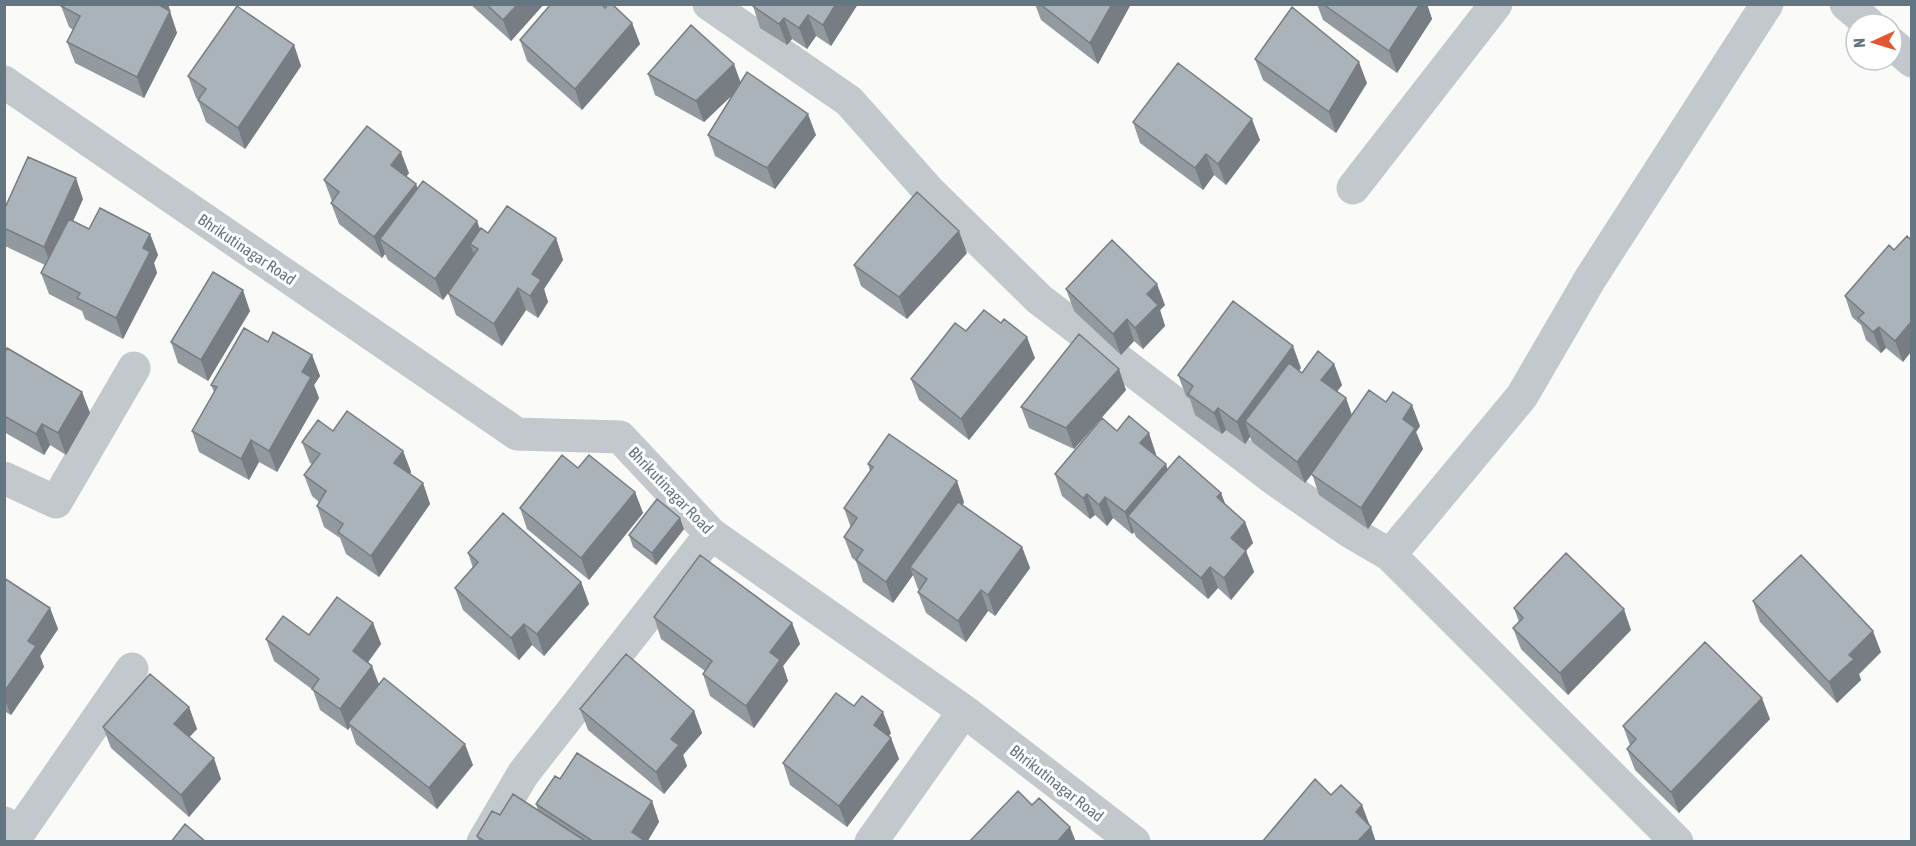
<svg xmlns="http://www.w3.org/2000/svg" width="1916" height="846" font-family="'Asap Condensed',sans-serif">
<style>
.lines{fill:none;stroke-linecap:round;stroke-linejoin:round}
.minor{stroke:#c3c8cc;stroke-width:33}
.wall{fill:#929a9f}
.shaded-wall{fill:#777d82}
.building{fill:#aab3b9;stroke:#777d82;stroke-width:1.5}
.labels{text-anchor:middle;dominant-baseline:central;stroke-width:6;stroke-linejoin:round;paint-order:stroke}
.street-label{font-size:16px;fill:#657683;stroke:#fff}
</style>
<rect width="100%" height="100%" fill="#fafaf8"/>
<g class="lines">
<path class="minor" d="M709,4L849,101L929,191L1039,299L1274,479L1349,531L1390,555L1522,396L1590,279L1767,4
M1846,4L1869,24
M1892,44L1912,61
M4,82L517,434L620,437L711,534L964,711L1134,842
M1353,188L1496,4
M4,478L56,502L134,368
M1390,555L1677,842
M4,823L20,831L132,669
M483,842L523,774L711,534
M871,842L964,711"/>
</g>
<path class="wall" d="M470,4H544L511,41Z
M858,4L831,46L816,36L807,49L792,39L787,45L760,28L753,6Z
M1035,4H1131L1098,64L1041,20Z
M1317,4H1427L1432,19L1397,73L1323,20Z
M61,6L170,10L169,11L177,33L144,98L75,63L67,42L73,30L69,27Z
M605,8L632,23L640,44L582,110L527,61L520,40Z
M294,45L301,66L245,149L206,122L198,100H199L196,98L188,76Z
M1255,59L1367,83L1336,133L1263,80Z
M648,74L740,82L816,135L775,189L715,156L708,135L732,95L704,122L655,95Z
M1133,122L1260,140L1226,185L1214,175L1203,190L1140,143Z
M409,173L406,177L416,184L417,188L480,229L488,233L556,238L563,260L544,289L548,302L538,318L526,310L502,346L456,315L448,293L443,300L388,260L385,254L382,258L339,224L331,203L332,201L324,180Z
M83,199L73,221L89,229L150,234L158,255L154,263L157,273L123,339L85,319L82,311L49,294L41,273L45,265L5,246L4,244V210Z
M1894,250L1903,362L1886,348L1881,353L1866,340L1861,325L1852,317L1845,296Z
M967,253L907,319L861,286L854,265Z
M1066,289L1165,305L1160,310L1165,326L1143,349L1134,341L1121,355L1074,311Z
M250,311L208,381L178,363L171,342Z
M966,331L1035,358L969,440L919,400L911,379Z
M268,342L312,355L320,376L314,385L319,398L277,472L259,462L249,480L199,452L192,431L214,392L211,385Z
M4,353L82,392L90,413L66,455L50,445L44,455L4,432Z
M1334,364L1342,385L1337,392L1346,398L1352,415L1420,426L1416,432L1423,449L1368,529L1319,495L1312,474L1305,483L1252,442L1250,437L1245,444L1226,430L1222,434L1195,415L1190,399L1186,396L1178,375L1301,368L1299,370L1302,373Z
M1126,390L1074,449L1029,428L1021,407Z
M333,431L403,451L411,472L410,474L423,483L430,504L379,577L346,554L340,538L324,527L317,506L319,502L312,496L304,475L312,464L310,463L302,442Z
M1117,431L1156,454L1155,456L1167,470L1221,493L1225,504L1245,522L1253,543L1246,551L1254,572L1231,600L1218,588L1208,599L1136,537L1134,532L1132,534L1113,518L1107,526L1095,515L1090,519L1062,496L1055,474Z
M868,464L964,502L963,505L1022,547L1030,568L995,616L988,611L966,642L926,613L918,592L920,590L918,589L913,575L893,603L863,582L856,561L852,558L844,537L851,528L844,508L870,471Z
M578,468L635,492L643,513L589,580L527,529L520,508Z
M684,529L656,565L633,547L629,535Z
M468,553L581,582L589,604L544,656L532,645L519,660L463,610L455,588L473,568Z
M4,578L50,608L58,629L40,656L44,667L11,715L4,711Z
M1753,601L1881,652L1859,674L1861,680L1837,703L1760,622Z
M1514,608L1631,630L1568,695L1521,649L1513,628L1519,622Z
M654,617L792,623L800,644L783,666L788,681L754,728L710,696L703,674L705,671L661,639Z
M373,623L381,644L368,662L379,684L473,765L437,809L356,744L350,727L348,730L320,710L313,690L274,661L266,639L309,635Z
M189,707L197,729L189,737L221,779L189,817L111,748L103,727Z
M580,709L694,711L702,733L683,755L687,766L664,794L588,730Z
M1770,719L1679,813L1635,770L1627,749L1630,745L1623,726Z
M891,733L889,736L891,738L899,759L847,827L790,785L783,763Z
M560,779L652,801L659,822L647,842H479L477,836L500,815L538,810L536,804Z"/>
<path class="shaded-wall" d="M156,4H168L170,10L163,24L170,11L177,33L144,98L137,77Z
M518,4H544L511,41L503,20Z
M836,4H858L831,46L823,25Z
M1112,4H1131L1098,64L1090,43Z
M1420,4H1427L1432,19L1397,73L1389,51Z
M808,15L816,36L807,49L799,28Z
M784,18L792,39L787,45L779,24Z
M632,23L640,44L582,110L575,89Z
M294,45L301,66L245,149L238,128Z
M1359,62L1367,83L1336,133L1329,112Z
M734,64L742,86L704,122L696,101Z
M808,114L816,135L775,189L767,168Z
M1252,119L1260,140L1226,185L1218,164Z
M401,152L409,173L399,186L391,165Z
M1206,154L1214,175L1203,190L1195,168Z
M76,178L83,199L52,268L44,247Z
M416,184L423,205L380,239L385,254L382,258L374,237Z
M477,221L485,242L478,249L470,244L475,256L443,300L435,279Z
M959,231L967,253L907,319L899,297Z
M150,234L158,255L154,263L157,273L123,339L116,318L143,248Z
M556,238L563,260L544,289L548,302L538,318L530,296L532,274Z
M1157,284L1165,305L1160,310L1165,326L1143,349L1135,328L1147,294Z
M518,288L526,310L502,346L494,324Z
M243,290L250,311L208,381L201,360Z
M1127,319L1134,341L1121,355L1113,334Z
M1911,322V352L1903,362L1895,341Z
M1879,327L1886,348L1881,353L1873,332Z
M1027,337L1035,358L969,440L961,419Z
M1293,346L1301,368L1255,429L1245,421L1250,437L1245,444L1237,422Z
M312,355L320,376L314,385L319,398L277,472L269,451L302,372Z
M1334,364L1342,385L1329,401L1321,380Z
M1119,369L1126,390L1074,449L1066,428Z
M82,392L90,413L66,455L58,433Z
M1346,398L1353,419L1305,483L1297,462Z
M1412,405L1420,426L1416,432L1423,449L1368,529L1361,508L1403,419Z
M1218,408L1226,430L1222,434L1214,413Z
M42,424L50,445L44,455L36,434Z
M1149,433L1156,454L1148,464L1140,443Z
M251,440L259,462L249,480L241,459Z
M403,451L411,472L402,484L394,463Z
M1166,464L1173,486L1128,516L1134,532L1132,534L1125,512Z
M957,481L964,502L916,571L910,567L913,575L893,603L886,582Z
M423,483L430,504L379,577L371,556Z
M635,492L643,513L589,580L581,558Z
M1221,493L1229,514L1217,497Z
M1087,494L1095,515L1090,519L1083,498Z
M1105,497L1113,518L1107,526L1099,505Z
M680,518L684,529L656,565L652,553Z
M1245,522L1253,543L1238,559L1231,538Z
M1022,547L1030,568L995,616L988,595Z
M1246,551L1254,572L1231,600L1224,578Z
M1210,567L1218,588L1208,599L1201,578Z
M581,582L589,604L544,656L537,634Z
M981,590L988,611L966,642L958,621Z
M50,608L58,629L40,656L44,667L11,715L4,697V692L28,641Z
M1624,609L1631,630L1568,695L1560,673Z
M373,623L381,644L361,672L353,651Z
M792,623L800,644L783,666L788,681L754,728L746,706L770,652Z
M524,624L532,645L519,660L511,638Z
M1873,631L1881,652L1859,674L1861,680L1837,703L1829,682L1849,655Z
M372,666L380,687L348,723L350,727L348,730L340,709Z
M1762,698L1770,719L1679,813L1671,792Z
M189,707L197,729L182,745L174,724Z
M694,711L702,733L683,755L687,766L664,794L656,772L671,739Z
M883,712L891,733L881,746L874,725Z
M891,738L899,759L847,827L839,806Z
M465,744L473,765L437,809L429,788Z
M214,758L221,779L189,817L181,795Z
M652,801L659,822L647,842H635L632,832Z
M1362,805L1370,826L1356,812Z
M1070,827L1076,842H1057Z
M1371,827L1376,842H1357Z"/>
<path class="building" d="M62,4H157L170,11L137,77L67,42L80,16L61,6Z
M486,4H518L503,20Z
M551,4H601L605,8L608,4H612L632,23L575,89L520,40Z
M754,4H836L823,25L808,15L799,28L784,18L779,24L753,6Z
M1040,4H1112L1090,43Z
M1323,4H1420L1389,51Z
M237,6L294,45L238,128L198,100L206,89L188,76Z
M1292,7L1359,62L1329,112L1255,59Z
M691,25L734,64L696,101L648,74Z
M1178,63L1252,119L1218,164L1206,154L1195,168L1133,122Z
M747,72L808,114L767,168L708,135Z
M367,126L401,152L391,165L416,184L374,237L331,203L339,192L324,180Z
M28,157L76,178L44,247L4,228V210Z
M423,181L477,221L435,279L380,239Z
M917,192L959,231L899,297L854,265Z
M507,206L556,238L532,274L541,280L530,296L518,288L494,324L448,293L478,249L470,244L481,228L488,233Z
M100,208L150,234L143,248L150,252L116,318L77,298L80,293L41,273L69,219L89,229Z
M1907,236L1911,240V322L1895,341L1879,327L1873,332L1858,318L1864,313L1845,296L1889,245L1894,250Z
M1112,240L1157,284L1147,294L1158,305L1135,328L1127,319L1113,334L1066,289Z
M213,272L243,290L201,360L171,342Z
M1233,301L1293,346L1237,422L1218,408L1214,413L1188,394L1193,386L1178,375Z
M984,310L1001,323L1004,319L1027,337L961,419L911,379L955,323L966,331Z
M244,328L268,342L273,332L312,355L302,372L311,377L269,451L251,440L241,459L192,431L217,387L211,385Z
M1079,334L1119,369L1066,428L1021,407Z
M7,348L82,392L58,433L42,424L36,434L4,416V353Z
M1318,351L1334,364L1321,380L1346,398L1297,462L1245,421L1289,363L1302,373Z
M1369,390L1386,402L1393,392L1412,405L1403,419L1415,428L1361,508L1311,474Z
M347,411L403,451L394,463L423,483L371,556L338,532L343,524L317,506L326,491L304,475L320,454L302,442L318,420L333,431Z
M1129,416L1149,433L1140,443L1166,464L1125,512L1105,497L1099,505L1087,494L1083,498L1055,474L1102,418L1117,431Z
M889,434L957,481L886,582L856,560L863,550L844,537L857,518L844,508L873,467L868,464Z
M562,455L578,468L589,455L635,492L581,558L520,508Z
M1179,456L1221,493L1217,497L1245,522L1231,538L1246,551L1224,578L1210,567L1201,578L1128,516Z
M657,499L680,518L652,553L629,535Z
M958,502L1022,547L988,595L981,590L958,621L918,592L927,579L910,567Z
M503,513L581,582L537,634L524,624L511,638L455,588L478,562L468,553Z
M1566,553L1624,609L1560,673L1513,628L1523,618L1514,608Z
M700,555L792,623L770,652L780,660L746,706L703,674L712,661L654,617Z
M1801,555L1873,631L1849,655L1854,659L1829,682L1753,601Z
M4,578L50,608L28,641L36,646L4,692Z
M337,597L373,623L353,651L372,666L340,709L312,689L319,679L266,639L283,616L309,635Z
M1705,642L1762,698L1671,792L1627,749L1636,739L1623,726Z
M626,654L694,711L671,739L679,745L656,772L580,709Z
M150,674L189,707L174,724L214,758L181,795L103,727Z
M384,678L465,744L429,788L348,723Z
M836,693L854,706L862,696L883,712L874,725L891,738L839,806L783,763Z
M577,753L652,801L632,832L646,842H594L536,804L555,776L560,779Z
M1315,779L1331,795L1341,785L1362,805L1356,812L1371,827L1357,842H1262Z
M1018,791L1032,805L1039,798L1070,827L1057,842H969Z
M513,794L587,842H486L477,836L492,811L500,815Z
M185,824L206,842H171Z"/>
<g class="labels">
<g class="street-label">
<text transform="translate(247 249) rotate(34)">Bhrikutinagar Road</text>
<text transform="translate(671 490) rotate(46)">Bhrikutinagar Road</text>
<text transform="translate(1057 783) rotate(38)">Bhrikutinagar Road</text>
</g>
</g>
<rect width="1916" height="846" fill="none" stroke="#657683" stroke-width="12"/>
<g transform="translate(1874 42) rotate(266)"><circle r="28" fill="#ffffff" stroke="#c1c8cd" stroke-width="1.5"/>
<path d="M0-4.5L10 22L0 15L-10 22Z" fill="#e4572e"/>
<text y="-9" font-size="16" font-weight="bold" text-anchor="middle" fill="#657683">N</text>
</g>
</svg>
